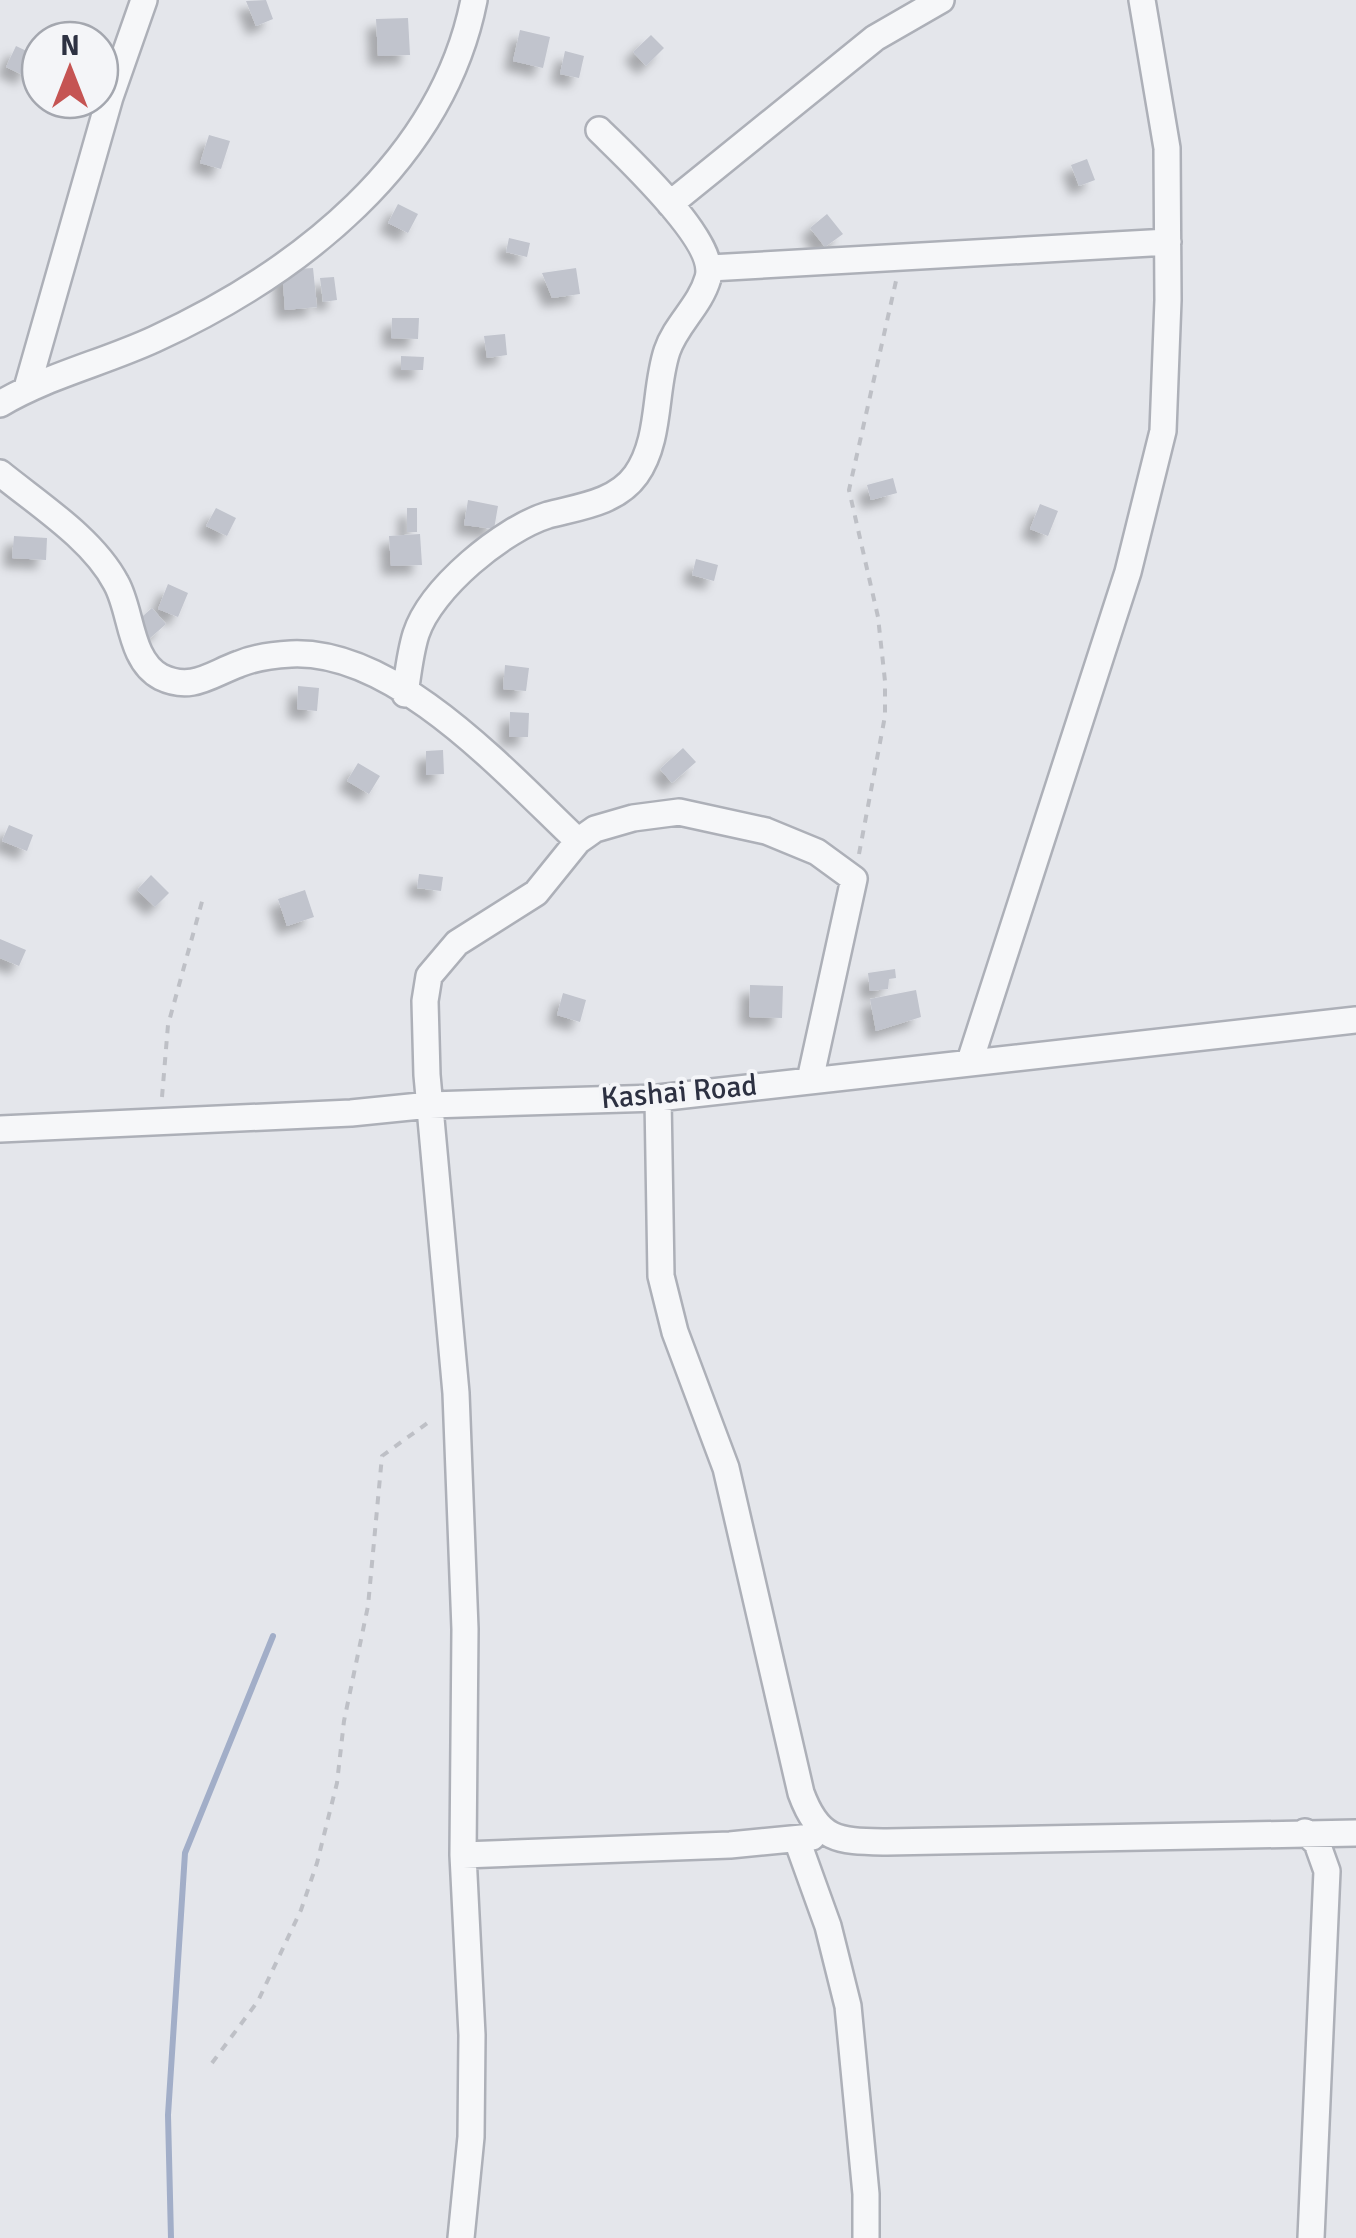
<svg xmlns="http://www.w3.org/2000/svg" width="1356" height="2238" font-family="Signika,sans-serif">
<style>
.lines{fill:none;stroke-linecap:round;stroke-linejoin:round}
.stream{stroke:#a2aec8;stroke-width:6}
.building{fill:#c1c4cd;filter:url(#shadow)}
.minor-casing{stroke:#adb0b8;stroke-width:30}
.path{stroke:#bec0c6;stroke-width:4;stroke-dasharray:8 8;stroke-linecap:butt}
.minor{stroke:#f6f7f9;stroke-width:25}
.labels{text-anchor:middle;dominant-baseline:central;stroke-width:8;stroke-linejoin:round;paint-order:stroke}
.street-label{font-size:30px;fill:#2d3142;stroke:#f4f5f8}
</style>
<defs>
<filter id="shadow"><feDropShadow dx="-9" dy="9" stdDeviation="5" flood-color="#0004"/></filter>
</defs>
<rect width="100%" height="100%" fill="#e4e6eb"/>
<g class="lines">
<path class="stream" d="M171,2238L168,2115L185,1853L273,1636"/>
</g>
<path class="building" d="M266,0L273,19L256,26L246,1Z
M408,18L410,55L378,56L376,19Z
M520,30L550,37L543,68L513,61Z
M651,35L664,48L646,66L633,52Z
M16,46L35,55L25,76L6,67Z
M565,51L584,56L579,78L560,74Z
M209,135L230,141L221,169L200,163Z
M1087,159L1095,180L1079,186L1071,165Z
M398,204L418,214L408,233L388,223Z
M827,214L843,234L825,247L810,228Z
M509,238L530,243L527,257L506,252Z
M313,268L317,307L285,310L282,270Z
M576,268L580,294L552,298L542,273Z
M334,277L337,300L323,302L320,278Z
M392,318H419L418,339L391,338Z
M505,334L507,355L487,358L484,336Z
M401,356L424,357L423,370H401Z
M893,478L897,493L871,500L867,485Z
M468,500L498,506L494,529L464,525Z
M1040,504L1058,511L1048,536L1030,529Z
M216,508L236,518L227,536L206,526Z
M407,508H417V532H407Z
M420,534L422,565L391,566L389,536Z
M14,536L47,538L46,560L12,558Z
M696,559L718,565L714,581L692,575Z
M168,584L188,593L178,617L158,609Z
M152,608L166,624L149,639L135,623Z
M505,665L529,668L526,691L503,689Z
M298,686L319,688L317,711L297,709Z
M510,712L529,713L528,737H509Z
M683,748L696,762L672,783L660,769Z
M443,750L444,774L426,775V751Z
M358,763L380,776L369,794L347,781Z
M9,825L33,835L27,851L2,841Z
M419,874L443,877L441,891L417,888Z
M151,875L169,893L155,907L137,890Z
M305,890L314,917L287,926L278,899Z
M0,939L26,950L19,966L0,958Z
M895,969L896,978L889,979L888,989L870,991L868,973Z
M750,985L783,986L782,1018L749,1017Z
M916,990L921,1017L876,1031L870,999Z
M563,993L586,1000L580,1022L557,1015Z"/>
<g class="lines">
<g class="minor-casing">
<path id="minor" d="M670,204L875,38L941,0
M710,268L1168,242
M27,388L110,97L144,0
M0,404C49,375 103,363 155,339C298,273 442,162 474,0
M0,473C38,504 93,539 116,583C132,611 129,660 161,677C192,692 211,674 239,664C256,657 273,655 291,654C396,649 507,774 578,841
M405,694C408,674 410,653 416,634C431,588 503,529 548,515C578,507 616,503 636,475C661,440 654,390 667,351C676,324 700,306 708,278C718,241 625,156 599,130
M970,1061L1128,572L1163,431L1168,300L1167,148L1142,0
M658,1098L661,1276L675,1332L726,1468L801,1793C819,1842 839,1841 887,1842L1356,1833
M0,1129L351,1113L430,1105L658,1098L1356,1020
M1305,1832L1317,1843L1327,1871L1311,2238
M797,1840L828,1926L848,2006L866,2194V2238
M463,1855L730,1845L812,1837
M461,2238L471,2137L472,2035L463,1855L465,1629L456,1393L427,1075L425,1001L429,976L457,943L536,893L578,841L595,829L633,818L679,812L766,831L817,852L854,879L810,1080"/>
</g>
<path class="path" d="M859,854L885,716V681L878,617L849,490L896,281
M162,1097L168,1025L203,898
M212,2063L258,2001L301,1910L317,1863L337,1783L344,1721L368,1606L382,1456L433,1419"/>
<use href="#minor" class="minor"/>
</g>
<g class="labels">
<g class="street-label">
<text transform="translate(679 1092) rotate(-5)">Kashai Road</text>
</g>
</g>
<g transform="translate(70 70)"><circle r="48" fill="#f4f5f8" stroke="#a4a7af" stroke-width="2.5"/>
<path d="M0-8L18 38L0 25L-18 38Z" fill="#c55453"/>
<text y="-15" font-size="28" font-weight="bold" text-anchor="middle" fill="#2d3142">N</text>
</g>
</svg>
